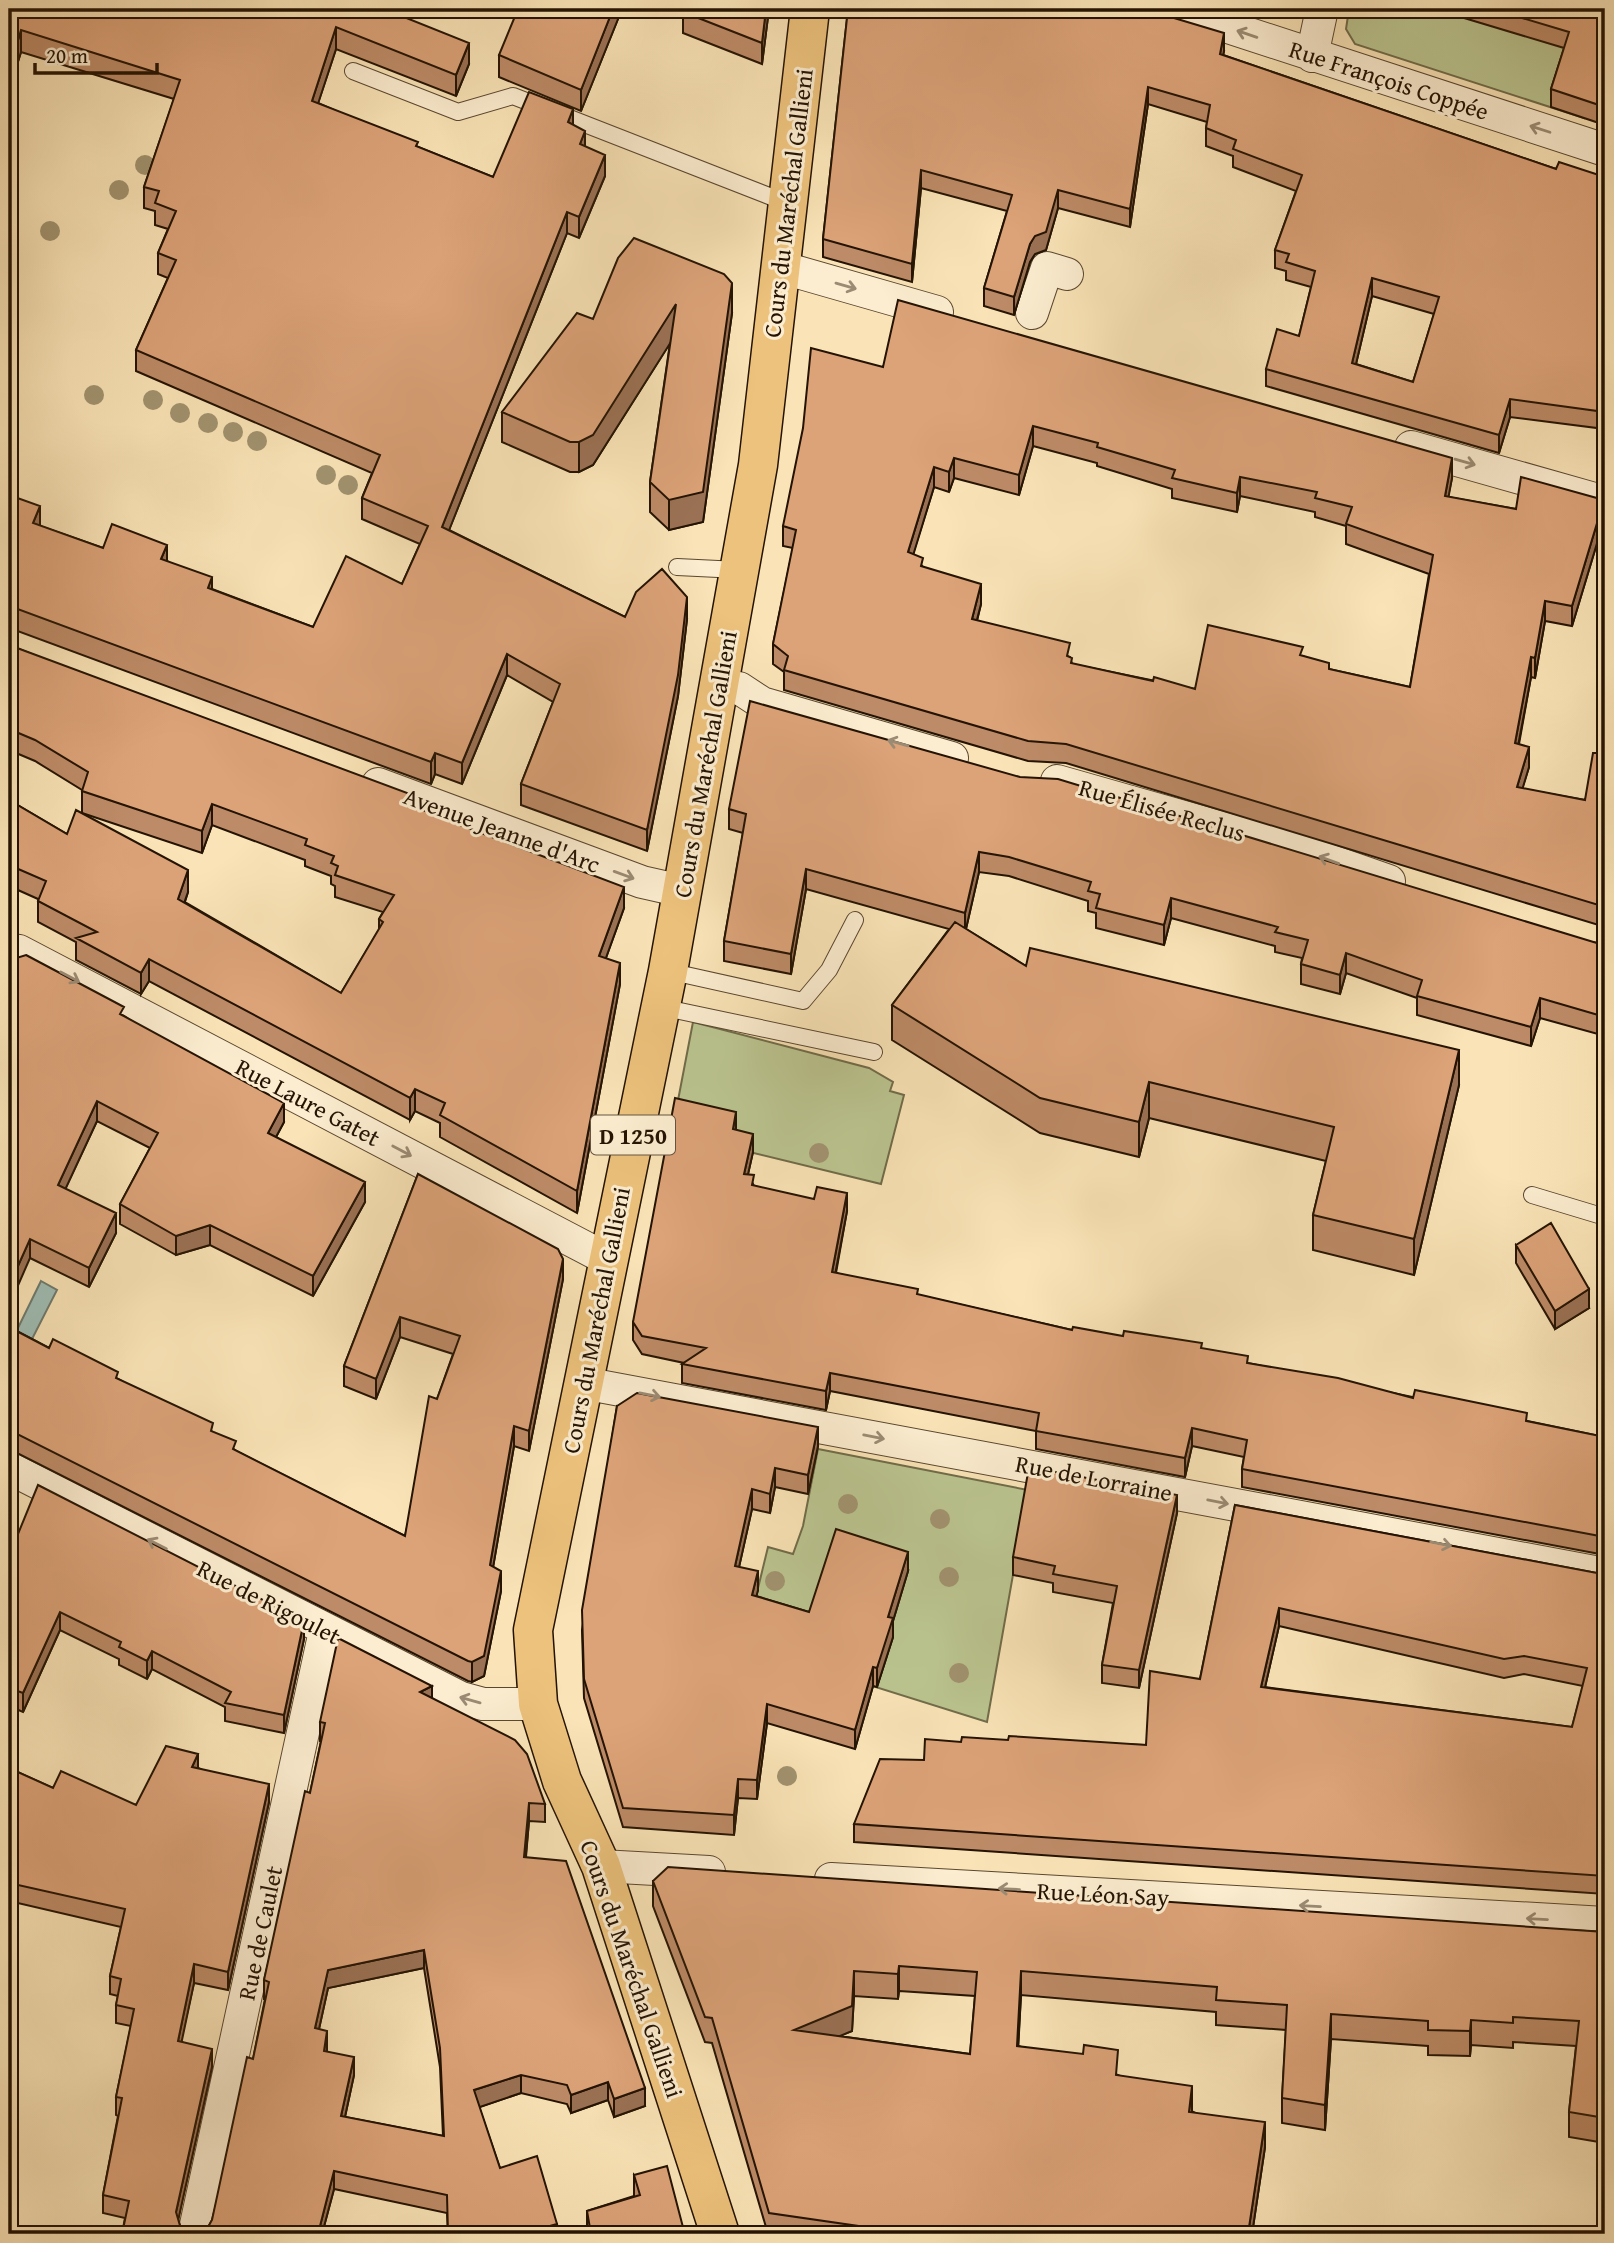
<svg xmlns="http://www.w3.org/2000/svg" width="1614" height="2243" font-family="'Gentium Book Plus',serif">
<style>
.green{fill:#bbc590;stroke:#706c4a;stroke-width:2}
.water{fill:#9fbeb5;stroke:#6e7a6e;stroke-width:2}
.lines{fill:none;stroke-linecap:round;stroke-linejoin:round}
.lane-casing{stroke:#5a4730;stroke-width:18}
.street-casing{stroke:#5a4730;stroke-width:34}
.primary-casing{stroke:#241303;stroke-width:41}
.lane{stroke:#fcedd0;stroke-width:16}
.street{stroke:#fcedd0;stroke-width:32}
.primary{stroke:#edc27c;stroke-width:38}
.tree{fill:#a1936f}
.wall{fill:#bd8b67;stroke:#241303;stroke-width:2;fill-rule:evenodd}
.shaded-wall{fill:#9a7154;stroke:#241303;stroke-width:2}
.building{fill:#dca278;stroke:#241303;stroke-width:2;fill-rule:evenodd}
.oneway{stroke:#9b8b74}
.labels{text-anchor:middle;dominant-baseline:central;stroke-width:6;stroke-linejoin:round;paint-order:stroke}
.shield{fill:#fcedd0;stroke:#655440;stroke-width:2}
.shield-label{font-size:23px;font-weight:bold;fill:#241303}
.street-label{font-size:24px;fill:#241303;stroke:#fcedd0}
</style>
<rect width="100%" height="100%" fill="#fae4b7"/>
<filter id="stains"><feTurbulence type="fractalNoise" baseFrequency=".00286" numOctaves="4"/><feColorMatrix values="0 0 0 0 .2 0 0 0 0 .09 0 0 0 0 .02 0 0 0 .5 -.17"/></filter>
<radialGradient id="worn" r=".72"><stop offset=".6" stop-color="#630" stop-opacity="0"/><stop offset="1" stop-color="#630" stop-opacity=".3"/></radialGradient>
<path class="green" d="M1349,9H1567L1584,118L1355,44L1346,29Z
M693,1022L869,1068L893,1082L890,1091L904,1095L881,1184L733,1148L675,1116Z
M818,1449L1028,1490L987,1722L767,1653L749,1625L768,1547L793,1554L803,1526Z"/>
<path class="water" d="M41,1281L57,1290L30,1343L14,1336Z"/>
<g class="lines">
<g class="lane-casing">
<path id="lane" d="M353,71L458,112L513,96L787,203
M677,567L739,570
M668,971L803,1001L829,970L855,920
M661,1007L874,1052
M1532,1195L1605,1217"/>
</g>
<g class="street-casing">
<path id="street" d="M1173,9L1605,150
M1312,56L1322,9
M780,267L937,312
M1032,313L1047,268L1067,274
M1411,447L1605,502
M718,685L739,688L762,703L952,758
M1057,781L1303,851L1389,881
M378,784L642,882L682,891
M9,950L19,951L607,1259
M583,1383L1605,1574
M9,1468L461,1698L483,1704H538
M601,1866L709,1872
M831,1879L1605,1923
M194,2234L325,1631"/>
</g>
<g class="primary-casing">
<path id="primary" d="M720,2234L601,1866L562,1781L538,1704L533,1630L668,971L758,465L810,9"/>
</g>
<use href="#lane" class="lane"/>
<use href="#street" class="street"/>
<use href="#primary" class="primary"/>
</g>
<g class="tree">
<circle cx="145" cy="165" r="10"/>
<circle cx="119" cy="190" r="10"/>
<circle cx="50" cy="231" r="10"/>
<circle cx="94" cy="395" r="10"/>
<circle cx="153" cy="400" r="10"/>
<circle cx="180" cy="413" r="10"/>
<circle cx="208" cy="423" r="10"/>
<circle cx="233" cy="432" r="10"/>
<circle cx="257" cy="441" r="10"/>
<circle cx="326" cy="475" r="10"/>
<circle cx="348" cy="485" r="10"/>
<circle cx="819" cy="1153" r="10"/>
<circle cx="848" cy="1504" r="10"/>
<circle cx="940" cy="1519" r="10"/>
<circle cx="949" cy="1577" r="10"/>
<circle cx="775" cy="1581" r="10"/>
<circle cx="959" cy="1673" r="10"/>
<circle cx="787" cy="1776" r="10"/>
</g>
<path class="wall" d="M9,9L202,14L204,9H390L389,11L469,64L456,96L336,49L318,103L418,147L493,177L573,125L585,147L605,176L579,238L567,233L449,530L625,617L687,619L678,696L647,851L521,805V784L553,702L507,675L462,784L435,774L431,784L15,630L9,631V495L40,526L103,548L167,561L212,589L313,627L402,584L420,544L362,519V498L372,473L136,371V350L168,278L158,274V253L168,229L155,225V211L144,208V187L174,99L21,52L16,68L9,66Z
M683,9H769L762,64L683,33Z
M848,9L1224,51L1223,55L1556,169L1605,177V429L1510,417L1499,453L1266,386V369L1299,336L1311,287L1286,280V271L1275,268V250L1296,191L1233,167V156L1206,146V128L1207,122L1148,104L1130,227L1058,208L1046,250L1035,254L1030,262L1014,315L984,306V288L1007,211L921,188L912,282L823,257V239ZM1372,296L1434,314L1413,382L1356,364Z
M1454,9H1605V125L1551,107V89L1564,48L1454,15Z
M620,14L581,111L499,77V55Z
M732,313L703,522L669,530L650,512V482L670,343L593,465L579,472H570L502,442V412L593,319Z
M883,367L1452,478L1448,497L1516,509L1604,520L1572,626L1545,621L1535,678L1531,677L1519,744L1529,767L1522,789L1585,800L1605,753V927L1066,763L1028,761L784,690V672L773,664V644L793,548L783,546V526ZM1033,446L1097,463V466L1172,489V498L1237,512L1240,496L1315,512V517L1346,526V544L1429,574L1410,687L1329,669L1303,656L1195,689L1072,664L1070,657L977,621L981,604L923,567L913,554L934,487L949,492L954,478L1019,495Z
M9,645L418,808L624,908L606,958L620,984L577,1213L440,1137V1123L415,1111L410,1120L149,981L141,994L76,960V942L38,922V899L9,886V800L67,834L188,892L185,902L341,993L379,930V919L383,912L335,897V886L331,884V876L305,866V860L212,825L202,853L82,813V790L35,761L9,750Z
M729,809L1605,944V1036L1540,1018L1531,1046L1417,1015V998L1346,973L1340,994L1301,984V964L1302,958L1275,952V946L1171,918L1164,945L1096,928V913L1088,911V901L1009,876L979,872L966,929L1026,966L1459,1085L1414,1275L1313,1250V1215L1326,1161L1149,1118L1139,1157L1040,1133L892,1040V1005L949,929L806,889L791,974L724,961V941L743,833L729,829Z
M9,969L124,1016L284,1122L276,1137L365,1202L313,1296L210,1245L176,1255L120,1224V1204L150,1148L97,1121L65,1189L116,1233L89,1287L30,1258Z
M736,1130L753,1152L748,1174L754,1186L847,1211L836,1273L918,1295L1072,1330L1202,1349L1248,1363L1605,1437V1555L1242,1487V1469L1244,1457L1192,1446L1185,1477L1036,1449V1431L830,1391L826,1410L682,1383V1364L684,1363L642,1354L633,1340V1322Z
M418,1174L563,1279L529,1451L514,1446L493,1567L501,1591L484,1676L472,1682L468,1681L9,1449V1327L49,1348L118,1379L213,1432L236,1451L405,1536L437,1399L453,1354L400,1337L376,1399L344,1386V1366Z
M1516,1245L1589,1308L1555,1329L1516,1263Z
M617,1406L818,1446L808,1494L775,1487L770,1513L752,1509L739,1567L758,1590L756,1596L809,1612L908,1571L893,1621V1637L877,1687L873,1686L855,1749L767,1723L757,1799L738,1798L734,1835L623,1827L584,1698L582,1630Z
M1235,1505L1602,1574L1605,1572V1894L854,1842V1824L924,1760L961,1742L1008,1740L1146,1745L1200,1679ZM1279,1626L1504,1678L1524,1674L1583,1686L1572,1727L1265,1687Z
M1177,1513L1139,1688L1102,1683V1665L1113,1603L1053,1592V1583L1013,1575V1557Z
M9,1556L304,1639L284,1733L225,1721V1707L152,1669L147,1679L119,1665V1659L60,1630L23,1712L9,1706Z
M432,1698L545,1804V1822L529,1821L526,1857L645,2106L614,2117L608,2100L571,2113L567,2104L521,2093L479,2107L500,2168L557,2234H448L447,2213L334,2189L322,2234H122L125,2218L103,2213V2195L118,2116L116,2115V2097L131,2026L116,2023V2005L118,1996L110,1994V1976L121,1927L9,1901V1768L53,1788L136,1805L198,1768L269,1802L228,1990L194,1983L181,2041L212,2067L178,2219L181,2229L191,2234L207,2229L212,2220L253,2059L265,1999H264V1980L310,1793L321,1741H320V1722ZM424,1968L440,2067L443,2136L345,2117L354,2075L327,2052V2049L319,2029L328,1988Z
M653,1881L1605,1932V2143L1569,2137V2112L1576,2046L1513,2042V2048L1471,2045L1470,2056L1428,2055V2046L1331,2039L1325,2130L1282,2123V2098L1286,2030L1216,2025V2012L1021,1995L1018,2046L1118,2075L1265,2147L1252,2234H768L712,2043L705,2042L653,1906ZM899,1991L975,1996L970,2054L839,2036L852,2031L854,1996L898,1999Z
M634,2175L684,2234H587V2211L634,2196Z"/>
<path class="shaded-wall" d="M613,9H621L620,14L581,111V90Z
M766,9H769L762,64V43Z
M336,27V49L312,122V101Z
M21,30V52L16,68V47Z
M1224,33V51L1220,72V54Z
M469,43V64L456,96V75Z
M1148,87V104L1130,227V209Z
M573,109V131L568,122Z
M585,131V153L580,144Z
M605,155V176L579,238V217Z
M921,170V188L912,282V264Z
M1058,190V208L1046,250L1035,254L1030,262L1014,315V297L1030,244Z
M567,212V233L442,548V527Z
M1372,278V296L1352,381V363Z
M732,283V313L703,522L669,530V500Z
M676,304V334L593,465L579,472V442Z
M1510,399V417L1499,453V435Z
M1033,426V446L1019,495V475Z
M954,458V478L949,492V472Z
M1452,458V478L1445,516V496Z
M934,467V487L908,572V552Z
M1240,477V496L1237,512V493Z
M1604,500V520L1572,626V606Z
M40,506V527L33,523Z
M167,545V566L161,559Z
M212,577V598L208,588Z
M981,584V604L972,639V619Z
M687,597V619L678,696L647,851V830Z
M1545,601V621L1535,678V658Z
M507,654V675L462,784V763Z
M1531,657V677L1515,762V743Z
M1529,747V767L1517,807V787Z
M435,753V774L431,784V762Z
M212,804V825L202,853V831Z
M979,852V872L965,933V913Z
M806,869V889L791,974V954Z
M188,870V892L178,920V899Z
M624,887V908L599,977V956Z
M1171,898V918L1164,945V925Z
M1346,953V973L1340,994V975Z
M149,959V981L141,994V973Z
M620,963V984L577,1213V1191Z
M1540,998V1018L1531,1046V1027Z
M1459,1050V1085L1414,1275V1239Z
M1149,1082V1118L1139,1157V1122Z
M415,1089V1111L410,1120V1098Z
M97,1101V1121L58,1205V1185Z
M284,1103V1122L268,1152V1133Z
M736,1112V1131L733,1129Z
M753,1134V1152L744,1192V1174Z
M365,1182V1202L313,1296V1276Z
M847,1193V1211L832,1291V1272Z
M116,1213V1233L89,1287V1268Z
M210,1225V1245L176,1255V1236Z
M30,1239V1258L9,1306V1286Z
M563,1259V1279L529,1451V1431Z
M1589,1289V1308L1555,1329V1311Z
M400,1317V1337L376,1399V1379Z
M830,1373V1391L826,1410V1391Z
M514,1426V1446L490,1585V1565Z
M818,1427V1446L808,1494V1475Z
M1192,1428V1446L1185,1477V1458Z
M775,1468V1487L770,1513V1494Z
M752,1489V1509L735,1585V1566Z
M1177,1495V1513L1139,1688V1670Z
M908,1552V1571L893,1621V1637L877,1687V1668L888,1617Z
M501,1571V1591L484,1676L472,1682V1662Z
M758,1571V1590L752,1614V1595Z
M1279,1608V1626L1261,1705V1687Z
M60,1612V1630L23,1712V1693Z
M304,1621V1639L284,1733V1715Z
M152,1651V1669L147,1679V1661Z
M873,1667V1686L855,1749V1730Z
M432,1686V1704L420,1692Z
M767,1704V1723L757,1799V1780Z
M198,1754V1772L192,1767Z
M738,1779V1798L734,1835V1815Z
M269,1784V1802L228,1990V1972Z
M529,1803V1821L524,1875V1857Z
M424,1950V1968L328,1988L315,2047V2028L328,1970Z
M194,1964V1983L178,2059V2041Z
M899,1966V1991L898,1999V1974Z
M854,1971V1996L852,2031L794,2055V2030Z
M1021,1971V1995L1017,2071V2046Z
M1331,2014V2039L1325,2130V2105Z
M1471,2020V2045L1470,2056V2031Z
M327,2031V2049L324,2070V2051Z
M212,2049V2067L176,2230V2212Z
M354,2057V2075L341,2135V2116Z
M521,2075V2093L474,2109V2090Z
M608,2082V2100L571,2113V2095Z
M1192,2086V2111L1189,2136V2112Z
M645,2088V2106L614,2117V2099Z
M1265,2122V2147L1252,2234H1248Z
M334,2171V2189L322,2234H318Z
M557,2224V2234H521Z"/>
<path class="building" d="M9,9H184L202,14L204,9H384L469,43L456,75L336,27L312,101L418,142L416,146L493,177L529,92L573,109L568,122L585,131L580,144L605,155L579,217L567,212L442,527L625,617L636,592L662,569L687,597L678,675L647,830L521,784L560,684L507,654L462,763L435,753L431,762L15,608L9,609V495L40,506L33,523L103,548L112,524L167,545L161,559L212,577L208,588L313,627L346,556L402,584L428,526L362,498L380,455L136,350L176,260L158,253L176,211L155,203L159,191L144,187L180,80L21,30L16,47L9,44Z
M518,9H613L581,90L499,55Z
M683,9H766L762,43L683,12Z
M848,9H1144L1224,33L1220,54L1556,169L1559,162L1605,177V412L1510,399L1499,435L1266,369L1277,329L1299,336L1315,271L1286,262L1289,254L1275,250L1302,175L1233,149L1236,140L1206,128L1210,105L1148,87L1130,209L1058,190L1046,232L1035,236L1030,244L1014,297L984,288L1012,195L921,170L912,264L823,239ZM1372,278L1439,297L1413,382L1352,363Z
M1492,9H1605V107L1551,89L1569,32Z
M634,238L724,274L732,283L703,492L669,500L650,482L676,304L593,435L579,442H570L502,412L577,313L593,319L618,258Z
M898,300L1452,458L1445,496L1516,509L1521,477L1604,500L1572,606L1545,601L1535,658L1531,657L1515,743L1529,747L1517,787L1585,800L1593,753H1605V907L1066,744L1028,741L784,670L788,656L773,644L796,530L783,526L803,428L811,348L883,367ZM1033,426L1098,443L1097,447L1175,470L1172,478L1237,493L1240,477L1317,492L1315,498L1352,507L1346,524L1433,555L1410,687L1329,669V663L1300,655L1303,647L1208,625L1195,689L1154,677L1153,681L1071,663L1072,658L1067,656L1070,643L972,619L981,584L921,566L923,558L908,552L934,467L949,472L954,458L1019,475Z
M9,645L418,797L414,806L439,817L624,887L599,956L620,963L577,1191L440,1115L445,1103L415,1089L410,1098L149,959L141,973L76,938L97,932L38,901L46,881L9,865V800L67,834L76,810L188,870L178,899L341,993L383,922L379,919L394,895L335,875L338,866L331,863L334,856L305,845L307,839L212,804L202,831L82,791L88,772L35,740L9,729Z
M750,701L1020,777L1058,779L1600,944H1605V1017L1540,998L1531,1027L1417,996L1422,980L1346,953L1340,975L1301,964L1308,940L1275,932L1278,927L1171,898L1164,925L1096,908L1100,894L1088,891L1091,882L1009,857L979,852L965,913L806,869L791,954L724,941L746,814L729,809Z
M955,922L1026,966L1030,948L1459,1050L1414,1239L1313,1215L1334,1127L1149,1082L1139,1122L1040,1098L892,1005Z
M26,955L124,1007L120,1014L284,1103L268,1133L365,1182L313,1276L210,1225L176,1236L120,1204L158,1133L97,1101L58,1185L116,1213L89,1268L30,1239L9,1286V969L13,959Z
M675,1098L736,1112L733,1129L753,1134L744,1174L754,1175L752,1185L814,1199L817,1187L847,1193L832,1272L918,1289L917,1294L1072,1330L1073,1327L1123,1336L1124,1331L1202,1343L1201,1348L1248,1356L1247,1363L1338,1378L1413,1398L1415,1390L1527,1413L1526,1421L1605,1437V1537L1242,1469L1247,1440L1192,1428L1185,1458L1036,1431L1039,1413L830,1373L826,1391L682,1364L706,1348L642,1336L633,1322Z
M418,1174L558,1249L563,1259L529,1431L514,1426L490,1565L501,1571L484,1656L472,1662L468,1661L9,1430V1327L49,1348L53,1339L118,1372L116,1378L213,1423L211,1431L236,1441L233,1449L405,1536L429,1396L437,1399L460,1336L400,1317L376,1379L344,1366Z
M1551,1223L1589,1289L1555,1311L1516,1245Z
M637,1393L818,1427L808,1475L775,1468L770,1494L752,1489L735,1566L758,1571L752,1595L809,1612L836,1529L908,1552L888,1617L893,1618L877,1668L873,1667L855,1730L767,1704L757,1780L738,1779L734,1815L623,1808L584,1679L582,1610L617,1406Z
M1029,1467L1177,1495L1139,1670L1102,1665L1117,1586L1053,1574L1055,1566L1013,1557Z
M38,1485L304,1621L284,1715L225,1703L231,1692L152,1651L147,1661L119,1647L121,1642L60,1612L23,1693L9,1688V1556Z
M1235,1505L1602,1574L1605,1572V1876L854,1824L880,1759L924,1760L925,1739L961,1742L962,1737L1008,1740L1009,1736L1146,1745L1150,1671L1200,1679ZM1279,1608L1504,1659L1524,1656L1587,1668L1572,1727L1261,1687Z
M338,1638L432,1686L420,1692L515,1740L527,1754L545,1804L529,1803L524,1857L566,1861L645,2088L614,2099L608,2082L571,2095L567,2085L521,2075L474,2090L500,2168L537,2156L557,2224L521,2234H448L447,2195L334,2171L318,2234H122L129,2201L103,2195L122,2098L116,2097L134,2009L116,2005L121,1979L110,1976L125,1909L9,1883V1768L53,1788L61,1771L136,1805L166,1746L198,1754L192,1767L269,1784L228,1972L194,1964L178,2041L212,2049L176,2212L181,2229L191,2234L207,2229L212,2220L247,2057L253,2059L269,1982L264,1980L305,1791L310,1793L325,1723L320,1722ZM424,1950L440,2048L444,2136L341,2116L354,2057L324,2051L327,2031L315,2028L328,1970Z
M668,1867L1605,1932V2118L1569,2112L1579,2021L1513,2017V2023L1471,2020L1470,2031L1428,2030V2021L1331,2014L1325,2105L1282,2098L1287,2005L1216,2000L1217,1987L1021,1971L1017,2046L1083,2054L1084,2045L1118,2050L1116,2075L1192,2086L1189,2112L1265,2122L1248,2234H914L769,2213L712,2018L705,2017L653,1881ZM899,1966L977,1972L970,2054L794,2030L852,2006L854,1971L898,1974Z
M667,2166L684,2231L675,2234H591L587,2211L640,2195L634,2175Z
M1541,2228L1560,2233V2234H1539Z"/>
<defs><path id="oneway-shaft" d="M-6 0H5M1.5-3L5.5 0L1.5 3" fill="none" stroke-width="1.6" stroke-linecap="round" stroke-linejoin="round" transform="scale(1.75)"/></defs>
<g class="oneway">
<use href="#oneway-shaft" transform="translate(1247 34) rotate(-161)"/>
<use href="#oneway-shaft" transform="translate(1540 129) rotate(-162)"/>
<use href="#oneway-shaft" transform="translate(846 286) rotate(16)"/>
<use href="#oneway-shaft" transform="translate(1465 462) rotate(16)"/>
<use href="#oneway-shaft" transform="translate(898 743) rotate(-164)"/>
<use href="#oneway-shaft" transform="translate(1329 860) rotate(-160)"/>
<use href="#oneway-shaft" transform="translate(624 875) rotate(20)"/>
<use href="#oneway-shaft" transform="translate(70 977) rotate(28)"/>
<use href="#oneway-shaft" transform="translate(402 1151) rotate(28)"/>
<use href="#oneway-shaft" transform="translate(650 1395) rotate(11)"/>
<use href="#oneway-shaft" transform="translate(874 1437) rotate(11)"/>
<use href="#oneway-shaft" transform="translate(1218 1502) rotate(11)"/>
<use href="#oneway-shaft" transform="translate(157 1544) rotate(-153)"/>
<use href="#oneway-shaft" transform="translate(1441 1544) rotate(11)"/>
<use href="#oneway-shaft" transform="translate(470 1700) rotate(-164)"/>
<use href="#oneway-shaft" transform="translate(1009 1889) rotate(-177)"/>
<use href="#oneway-shaft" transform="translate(1310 1906) rotate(-177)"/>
<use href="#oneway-shaft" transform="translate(1537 1919) rotate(-177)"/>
</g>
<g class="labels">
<rect class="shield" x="591" y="1115.5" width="84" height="39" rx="5"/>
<g class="shield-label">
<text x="633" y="1135">D 1250</text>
</g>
<g class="street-label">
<text transform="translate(1389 80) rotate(18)">Rue François Coppée</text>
<text transform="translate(788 203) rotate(-83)">Cours du Maréchal Gallieni</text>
<text transform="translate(705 764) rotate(-80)">Cours du Maréchal Gallieni</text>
<text transform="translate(1162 810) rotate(16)">Rue Élisée Reclus</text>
<text transform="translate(502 830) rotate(20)">Avenue Jeanne d'Arc</text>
<text transform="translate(308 1102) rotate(28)">Rue Laure Gatet</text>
<text transform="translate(596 1320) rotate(-79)">Cours du Maréchal Gallieni</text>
<text transform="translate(1094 1478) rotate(11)">Rue de Lorraine</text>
<text transform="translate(269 1602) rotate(27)">Rue de Rigoulet</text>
<text transform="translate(1103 1894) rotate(3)">Rue Léon Say</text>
<text transform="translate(260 1933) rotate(-78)">Rue de Caulet</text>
<text transform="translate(632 1969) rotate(71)">Cours du Maréchal Gallieni</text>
</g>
</g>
<rect width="1614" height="2243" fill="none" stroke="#fae4b7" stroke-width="35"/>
<rect x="10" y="10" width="1593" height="2222" fill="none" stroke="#241303" stroke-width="3.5"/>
<rect x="18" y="18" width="1579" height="2208" fill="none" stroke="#241303" stroke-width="2"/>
<path d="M35 63v10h122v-10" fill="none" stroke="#241303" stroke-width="3.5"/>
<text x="46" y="63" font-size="21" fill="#241303" stroke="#fcedd0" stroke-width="5" paint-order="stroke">20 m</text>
<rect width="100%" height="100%" filter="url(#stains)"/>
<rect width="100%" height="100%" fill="url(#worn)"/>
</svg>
